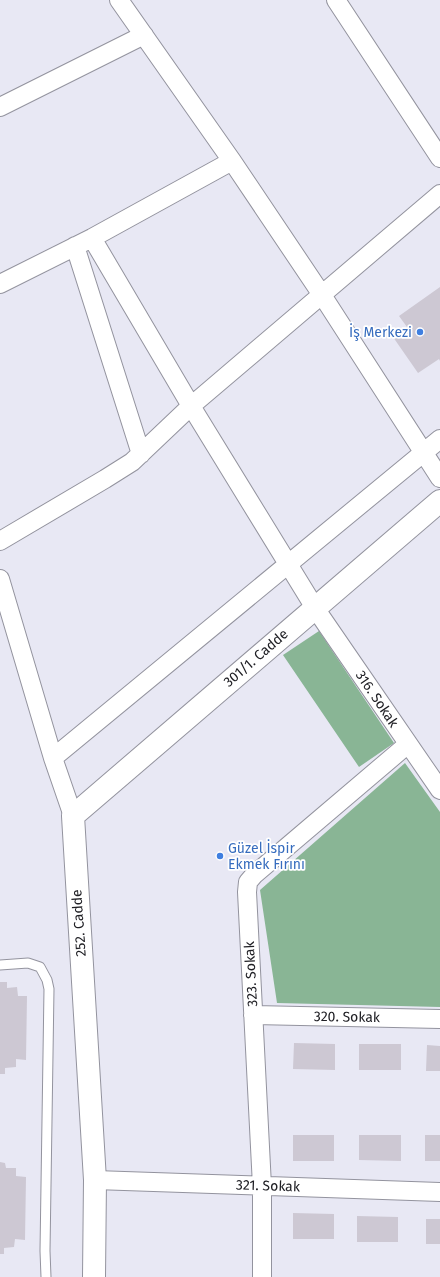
<svg xmlns="http://www.w3.org/2000/svg" width="440" height="1277" font-family="'Fira Sans',sans-serif">
<style>
.forest{fill:#89b595}
.building{fill:#cdc8d3}
.lines{fill:none;stroke-linecap:round;stroke-linejoin:round}
.lane-casing{stroke:#93939e;stroke-width:11}
.street-casing{stroke:#93939e;stroke-width:20}
.secondary-casing{stroke:#93939e;stroke-width:24}
.lane{stroke:#fff;stroke-width:9}
.street{stroke:#fff;stroke-width:18}
.secondary{stroke:#fff;stroke-width:22}
.shop-dot{fill:#3f7fe0;stroke:#fff;stroke-width:1.5}
.labels{text-anchor:middle;dominant-baseline:central;stroke-width:3.5;stroke-linejoin:round;paint-order:stroke}
.shop-label{font-size:14px;fill:#366cbe;stroke:#fff;text-anchor:end}
.street-label{font-size:14px;fill:#202025;stroke:#fff}
</style>
<rect width="100%" height="100%" fill="#e8e8f4"/>
<path class="forest" d="M319,631L394,743L359,767L283,655Z
M405,763L440,812V1007L277,1003L260,890Z"/>
<path class="building" d="M440,287V361L439,359L418,373L393,337L407,327L399,316Z
M0,982H7V988L17,987L18,996H27L26,1060L16,1059V1067L5,1068V1074H0Z
M294,1043L335,1044V1070L293,1069Z
M359,1044H401V1070H359Z
M427,1045L440,1046V1071H426Z
M293,1135H334V1161H293Z
M359,1135H401V1161L359,1160Z
M425,1135H440V1161H425Z
M0,1162L5,1163L6,1168H16V1176L26,1177L25,1240L15,1239L14,1247L4,1248V1254H0Z
M293,1213L334,1214V1239H293Z
M357,1216L398,1217V1242H357Z
M426,1219H440V1244H426Z"/>
<g class="lines">
<g class="lane-casing">
<path id="lane" d="M0,965L28,963L40,967L47,980L49,989L45,1251L46,1277"/>
</g>
<g class="street-casing">
<path id="street" d="M119,0L232,161L322,295L440,478
M336,0L440,158
M0,107L144,35
M92,238L191,406L315,608L440,790
M75,246L141,454
M0,284L92,238L232,161
M0,541L105,479L132,462L191,406L440,194
M0,579L53,758L73,816
M53,758L440,439
M253,1015L440,1019
M95,1180L440,1192
M262,1277V1186L247,892L248,882L254,875L408,744"/>
</g>
<g class="secondary-casing">
<path id="secondary" d="M94,1277L95,1180L73,816L440,501"/>
</g>
<use href="#lane" class="lane"/>
<use href="#street" class="street"/>
<use href="#secondary" class="secondary"/>
</g>
<g class="shop-dot">
<circle cx="420" cy="332" r="4"/>
<circle cx="220" cy="856" r="4"/>
</g>
<g class="labels">
<g class="shop-label">
<text x="412" y="332">İş Merkezi</text>
<text x="228" y="848" text-anchor="start">Güzel İspir<tspan x="228" dy="16">Ekmek Fırını</tspan></text>
</g>
<g class="street-label">
<text transform="translate(256 658) rotate(-41)">301/1. Cadde</text>
<text transform="translate(377 699) rotate(56)">316. Sokak</text>
<text transform="translate(79 923) rotate(-94)">252. Cadde</text>
<text transform="translate(251 974) rotate(-93)">323. Sokak</text>
<text transform="translate(347 1017) rotate(1)">320. Sokak</text>
<text transform="translate(268 1186) rotate(2)">321. Sokak</text>
</g>
</g>
</svg>
